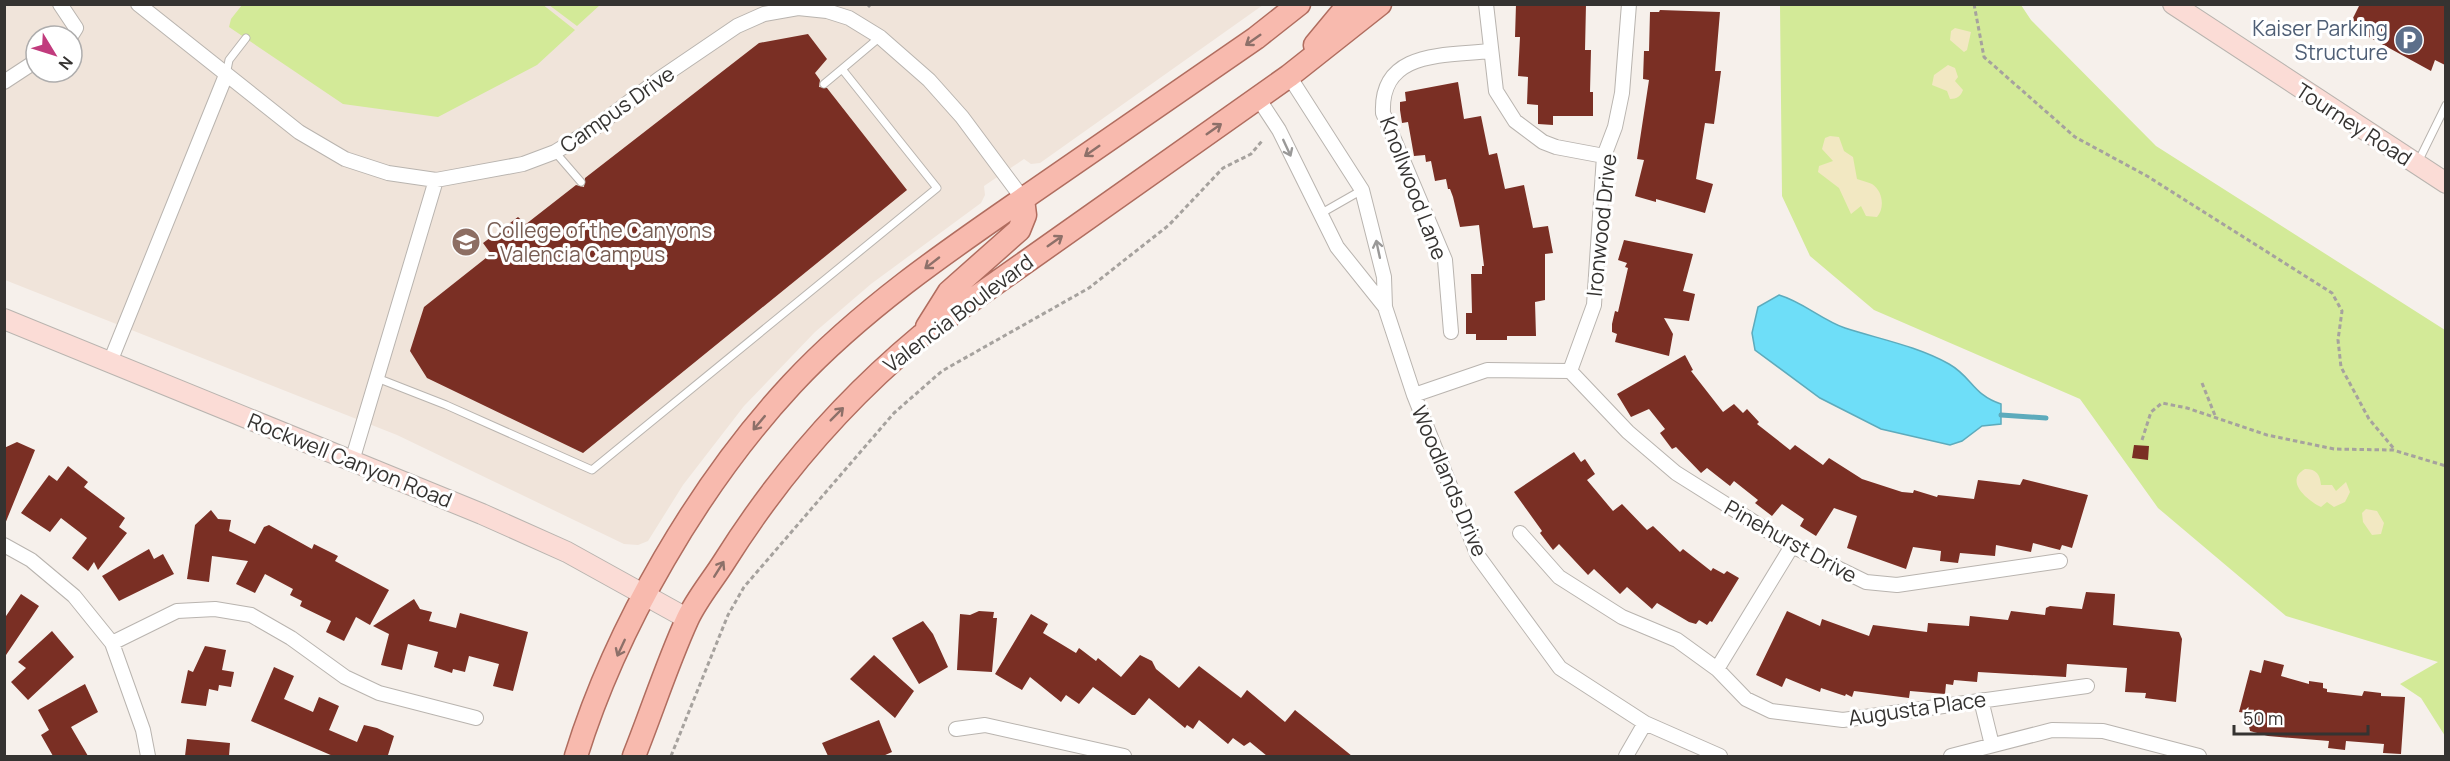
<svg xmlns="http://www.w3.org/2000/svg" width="2450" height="761" font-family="Manrope,sans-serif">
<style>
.built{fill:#f0e4da;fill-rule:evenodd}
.green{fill:#d3ea98}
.sand{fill:#f2e8c2}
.water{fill:#6edef8;stroke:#5dabbc;stroke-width:1.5}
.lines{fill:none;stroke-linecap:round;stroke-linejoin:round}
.stream{stroke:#5dabbc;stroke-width:5}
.building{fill:#7a2f24}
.lane-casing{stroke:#b9b4af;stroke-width:9}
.street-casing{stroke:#b9b4af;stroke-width:16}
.secondary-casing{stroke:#b9b4af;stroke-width:22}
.primary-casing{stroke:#b06d5f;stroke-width:25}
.path{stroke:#a6a29e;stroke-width:3;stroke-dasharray:4.5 3;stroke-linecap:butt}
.lane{stroke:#fff;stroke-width:7}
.street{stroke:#fff;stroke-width:14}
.secondary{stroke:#fbdcd6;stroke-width:20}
.primary{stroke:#f8baae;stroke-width:22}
.oneway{stroke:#8d7069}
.oneway2{stroke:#9a9998}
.labels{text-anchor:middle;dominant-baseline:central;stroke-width:6;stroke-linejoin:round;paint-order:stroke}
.service-label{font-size:21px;fill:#4e5e75;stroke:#fff;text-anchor:end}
.street-label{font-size:21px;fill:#353331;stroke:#fff}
.education-label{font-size:21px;fill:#785e54;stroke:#fff;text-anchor:start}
</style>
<rect width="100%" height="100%" fill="#f6f0eb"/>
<path class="built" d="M4,5H1263L1040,163L1031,164L1024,159L984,186L985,195L981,203L871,284L815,332L744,406L683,485L648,541L638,545L624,544L397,435L5,280ZM36,36H72V72H36Z"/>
<path class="green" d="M542,4L575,30L537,65L438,117L343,104L229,27L231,19L242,5Z
M549,5H600L577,26Z
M1780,5H2021L2031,20L2156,146L2445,330V736L2421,698L2400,684L2438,662L2286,616L2158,508L2080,399L1874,310L1810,256L1782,196Z"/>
<path class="sand" d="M1955,28L1971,32L1967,50L1964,52L1950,40L1951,31Z
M1948,65L1955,68L1958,77L1955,81L1963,90C1961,96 1957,99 1950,99L1947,91L1932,85L1934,75Z
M1830,136L1839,137L1844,151L1853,157L1857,179C1862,181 1868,182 1872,184C1883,191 1885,208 1877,217L1866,216L1861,206L1851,214L1839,188L1818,172L1819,166L1833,161L1822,149L1825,138Z
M2305,469C2317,469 2320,475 2321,485H2332L2336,491L2346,482L2350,492L2345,502L2334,507L2327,502L2321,507C2307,500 2284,481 2305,469Z
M2366,509L2377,511L2384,523L2381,534L2372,535L2363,522L2362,513Z"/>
<path class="water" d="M1779,295C1803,302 1822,320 1845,328C1879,339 1917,346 1949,364C1972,377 1973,395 2001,404V424L1982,426L1962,441L1950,445L1881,429L1820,398L1755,350L1752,333L1758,307Z"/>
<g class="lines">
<path class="stream" d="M2001,415L2046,418"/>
</g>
<path class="building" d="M1516,4H1586L1585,50H1591L1590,92H1593V116H1553V125L1538,124V105L1527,104L1528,77L1518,76L1520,37H1515Z
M2360,4H2445V65L2435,60L2431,71L2349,26Z
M1660,10L1720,12L1715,71H1721L1716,110L1714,124L1705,123L1696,179L1713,184L1705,213L1656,199V202L1635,196L1644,160L1637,159L1649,80L1643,79L1644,51H1649L1650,12H1659Z
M808,34L827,59L815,73L820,80L819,87L827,88L907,190L583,453L427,378L410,351L424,307L491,254L483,243L518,217L526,224L576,185L584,187L585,178L759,43Z
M1458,82L1464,119L1481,116L1489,155L1497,153L1505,189L1524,185L1533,228L1548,226L1553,253L1545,254V300L1535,302L1536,336H1507V340H1476V334H1466V313H1472L1471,274H1482V266H1484L1479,225L1460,227L1453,197L1450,189H1448L1446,179L1435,181L1431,161L1426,162L1425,155L1414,156L1408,122L1402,123L1400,110V102L1406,101L1405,92Z
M1624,240L1693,254L1683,291L1695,294L1689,321L1664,318L1673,334L1669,356L1615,342L1617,334L1612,332V324L1615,311L1618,312L1628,268L1625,267L1627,263L1618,260Z
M1685,355L1693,370L1691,371L1723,412L1734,404L1743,413L1747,409L1759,422L1757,424L1790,450L1795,445L1823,465L1829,458L1862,479L1902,492L1913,493L1914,490L1937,497L1938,495L1974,499L1978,480L2020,485L2023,479L2088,495L2072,548L2062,545L2060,550L2033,543L2031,552L1996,545L1995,556L1960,553L1958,563L1940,561L1941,551L1913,547L1906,569L1847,548L1857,516L1834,508L1816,536L1800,526L1804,519L1782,504L1772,516L1755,503L1758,500L1734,481L1730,486L1707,468L1701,473L1676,447L1672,449L1660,433L1665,429L1649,409L1631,417L1617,394Z
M17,442L35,450L5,524L4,448Z
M2134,445L2149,446L2148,460L2132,458Z
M1574,452L1581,462L1585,459L1595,474L1587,480L1613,511L1622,504L1647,530L1653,526L1680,552L1683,549L1711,571L1713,568L1724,574L1727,571L1739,578L1712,622L1710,621L1707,625L1699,620L1696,624L1689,622L1657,603L1652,609L1627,587L1620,594L1594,569L1588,575L1559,544L1553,550L1540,533L1542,531L1514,492Z
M68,466L88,482L84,487L125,518L119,527L127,533L98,570L94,562L88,571L72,558L87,538L61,518L50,532L21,513L49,475L57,481Z
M211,510L218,519L231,520L229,531L255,544L264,527L269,525L312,549L314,544L338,556L335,561L389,590L370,625L356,617L344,641L326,632L331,621L300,606L302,601L290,595L293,589L265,574L255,593L236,584L248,561L212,556L209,582L187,579L195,525Z
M149,549L154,559L163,554L174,574L119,601L102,576Z
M2086,592L2115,594L2113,625L2179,632L2182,639L2176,702L2145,698L2146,693L2125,692L2127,668L2067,664L2066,677L1978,672L1977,682L1954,680L1953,685L1946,684L1945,694L1910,691L1909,698L1854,691L1852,697L1846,694L1845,696L1821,688L1820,692L1786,678L1782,687L1756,675L1787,611L1820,626L1822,619L1869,636L1873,625L1927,632L1928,623L1969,626L1970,616L2008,620L2011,611L2045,615L2046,608L2050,606L2082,609Z
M21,594L39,606L4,658V619Z
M414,599L420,609L432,612L429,621L456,628L460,613L528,632L513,691L493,686L499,664L469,656L465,672L453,669L452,673L434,667L438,652L408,644L402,670L381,665L389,634L373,626Z
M979,611L994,612L993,618H997L992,672L957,670L960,614L970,615Z
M1031,614L1048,624L1043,633L1076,653L1079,648L1096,661L1098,658L1121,677L1140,655L1152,661L1156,669L1179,688L1199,666L1241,698L1247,690L1285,722L1295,710L1352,756H1267L1250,742L1244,746L1233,738L1228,744L1199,720L1193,729L1187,725L1185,728L1149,698L1135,715H1132L1093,687L1079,704L1066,695L1061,702L1030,677L1022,690L995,674Z
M923,621L933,634L948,667L919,684L892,638Z
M52,631L74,657L28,700L11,682L26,668L18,662Z
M205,646L226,650L222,670L234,672L231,687L219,685L218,691L209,689L206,706L181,703L188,670L193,672Z
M874,655L914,691L895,718L850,679Z
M2264,660L2284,665L2281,676L2309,684V681L2323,683V688L2327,689V692L2362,696L2364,691L2381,693V696L2405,697L2401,754L2383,753L2384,744L2346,741L2345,750L2328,748L2329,741L2268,736L2250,731L2246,713L2239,712L2250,670L2261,673Z
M274,667L294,676L284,699L313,712L319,697L339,706L329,730L357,742L364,725L377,728L394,736L388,755L392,756H333L251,721Z
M85,684L98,712L71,727L88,756H53L41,735L49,730L38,710Z
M879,720L892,752L883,756H828L822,743Z
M187,739L230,743L229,756H185Z"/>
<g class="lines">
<g class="lane-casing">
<path id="lane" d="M226,75L229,60L246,38
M824,84L842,69
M555,152L581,182
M2418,162L2446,105
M1320,214L1362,190
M377,378L446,405L592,470L937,188L842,69L880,37"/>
</g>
<g class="street-casing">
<path id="street" d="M60,4L76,28L71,36
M138,4L299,132L345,159L388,173L436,180L523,164L555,152L596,127L659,79L737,26L764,14L798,8L827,11L849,18L880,37L929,80L962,117L1023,199
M1486,4L1496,91L1515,121L1543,142L1556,147L1604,156
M1289,76L1362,190L1384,277L1385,307L1414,395L1478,556L1560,668L1645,723L1720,756
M4,82L36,61
M1258,98L1279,130L1337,247L1385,307
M1451,332L1445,260L1383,113C1380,50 1445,56 1490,51
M110,362L226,75
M1570,371L1628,432L1676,473L1792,546L1866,582L1897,585L2060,561
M1570,371L1594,305L1604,156L1615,127L1622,93L1629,4
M1414,395L1487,370L1570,371
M352,461L436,180
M1520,533L1559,577L1622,617L1677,640L1717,669L1746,699L1771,711L1843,720L2087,686
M4,545L31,560L74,596L112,643L143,730L148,756
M112,643L177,611L215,609L251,615L291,638L345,677L379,693L476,718
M1717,669L1792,546
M1981,700L1992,745
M956,729L985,725L1124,756
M1626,756L1645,723
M1951,756L2052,730L2103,731L2199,756"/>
</g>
<g class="secondary-casing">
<path id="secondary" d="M2173,4L2446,183
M4,319L482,514L567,552L688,619"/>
</g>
<g class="primary-casing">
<path id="primary" d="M1315,45L1349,4
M927,327L949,292L1019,230L1025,215L1023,199
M576,756C616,627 699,484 792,384C861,310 947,251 1030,194C1105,142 1181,90 1256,38L1299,4
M634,756C652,711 667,664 687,620C696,600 712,581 724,562C778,476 843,401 921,336L1289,76L1380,4"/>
</g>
<path class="path" d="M1974,4L1984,57L2075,137L2147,176L2332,293L2342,311L2338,340L2341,367L2369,419L2395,450
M868,7L871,4
M2202,383L2216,418
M2142,440L2151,412L2162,403L2187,408L2267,435L2334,449L2393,450L2446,466
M671,756L728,615L744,587L894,413L942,371L1089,288L1169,225L1223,168L1251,154L1262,141"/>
<use href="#lane" class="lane"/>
<use href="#street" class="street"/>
<use href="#secondary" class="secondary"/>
<use href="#primary" class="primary"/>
</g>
<defs><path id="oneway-shaft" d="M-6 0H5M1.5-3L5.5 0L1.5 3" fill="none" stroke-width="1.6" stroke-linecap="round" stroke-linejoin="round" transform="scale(1.5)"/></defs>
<g class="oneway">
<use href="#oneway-shaft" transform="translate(1253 40) rotate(145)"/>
<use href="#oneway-shaft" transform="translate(1214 129) rotate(-35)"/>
<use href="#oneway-shaft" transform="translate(1092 151) rotate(145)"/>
<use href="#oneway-shaft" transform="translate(1055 241) rotate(-35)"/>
<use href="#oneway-shaft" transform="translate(932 263) rotate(142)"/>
<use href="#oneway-shaft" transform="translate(837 414) rotate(-45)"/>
<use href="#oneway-shaft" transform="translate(759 423) rotate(130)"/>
<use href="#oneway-shaft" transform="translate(719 569) rotate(-58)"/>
<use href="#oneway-shaft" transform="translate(621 648) rotate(115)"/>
</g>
<g class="oneway2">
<use href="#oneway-shaft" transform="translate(1287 148) rotate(65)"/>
<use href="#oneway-shaft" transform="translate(1378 249) rotate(-102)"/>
</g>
<defs>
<g id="parking-disc" transform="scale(1.5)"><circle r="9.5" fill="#5c6f8a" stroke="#fff"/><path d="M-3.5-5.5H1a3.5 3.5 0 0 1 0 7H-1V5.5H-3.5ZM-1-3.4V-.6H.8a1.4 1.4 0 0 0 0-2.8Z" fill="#fff"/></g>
<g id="university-disc" transform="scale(1.5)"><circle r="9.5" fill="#8d6e63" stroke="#fff"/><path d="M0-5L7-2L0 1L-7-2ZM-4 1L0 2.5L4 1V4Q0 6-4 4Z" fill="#fff"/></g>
</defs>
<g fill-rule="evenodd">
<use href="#parking-disc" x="2409" y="40"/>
<use href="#university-disc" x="466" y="242"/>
</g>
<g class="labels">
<g class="service-label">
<text x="2388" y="28">Kaiser Parking<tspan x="2388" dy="24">Structure</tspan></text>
</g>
<g class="street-label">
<text transform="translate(617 109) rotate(-35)">Campus Drive</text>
<text transform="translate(2354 124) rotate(33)">Tourney Road</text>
<text transform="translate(1414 188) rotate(69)">Knollwood Lane</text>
<text transform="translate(1601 225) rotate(-84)">Ironwood Drive</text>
<text transform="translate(958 313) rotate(-37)">Valencia Boulevard</text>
<text transform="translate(350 460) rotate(22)">Rockwell Canyon Road</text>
<text transform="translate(1450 481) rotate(67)">Woodlands Drive</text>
<text transform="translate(1791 541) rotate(29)">Pinehurst Drive</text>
<text transform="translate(1917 708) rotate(-8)">Augusta Place</text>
</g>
<g class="education-label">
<text x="487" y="230">College of the Canyons<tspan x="487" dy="24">- Valencia Campus</tspan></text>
</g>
</g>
<rect width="2450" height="761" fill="none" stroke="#353331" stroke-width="12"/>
<g transform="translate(54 54) rotate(128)"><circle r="28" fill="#ffffff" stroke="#aeadad" stroke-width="1.5"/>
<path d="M0-4.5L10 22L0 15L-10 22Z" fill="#c13b7d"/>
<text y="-9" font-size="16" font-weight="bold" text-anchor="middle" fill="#353331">N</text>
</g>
<path d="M2234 725v9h134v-9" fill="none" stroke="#353331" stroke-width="3"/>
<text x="2243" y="725" font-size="18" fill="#353331" stroke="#ffffff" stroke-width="4.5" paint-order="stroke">50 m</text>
</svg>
